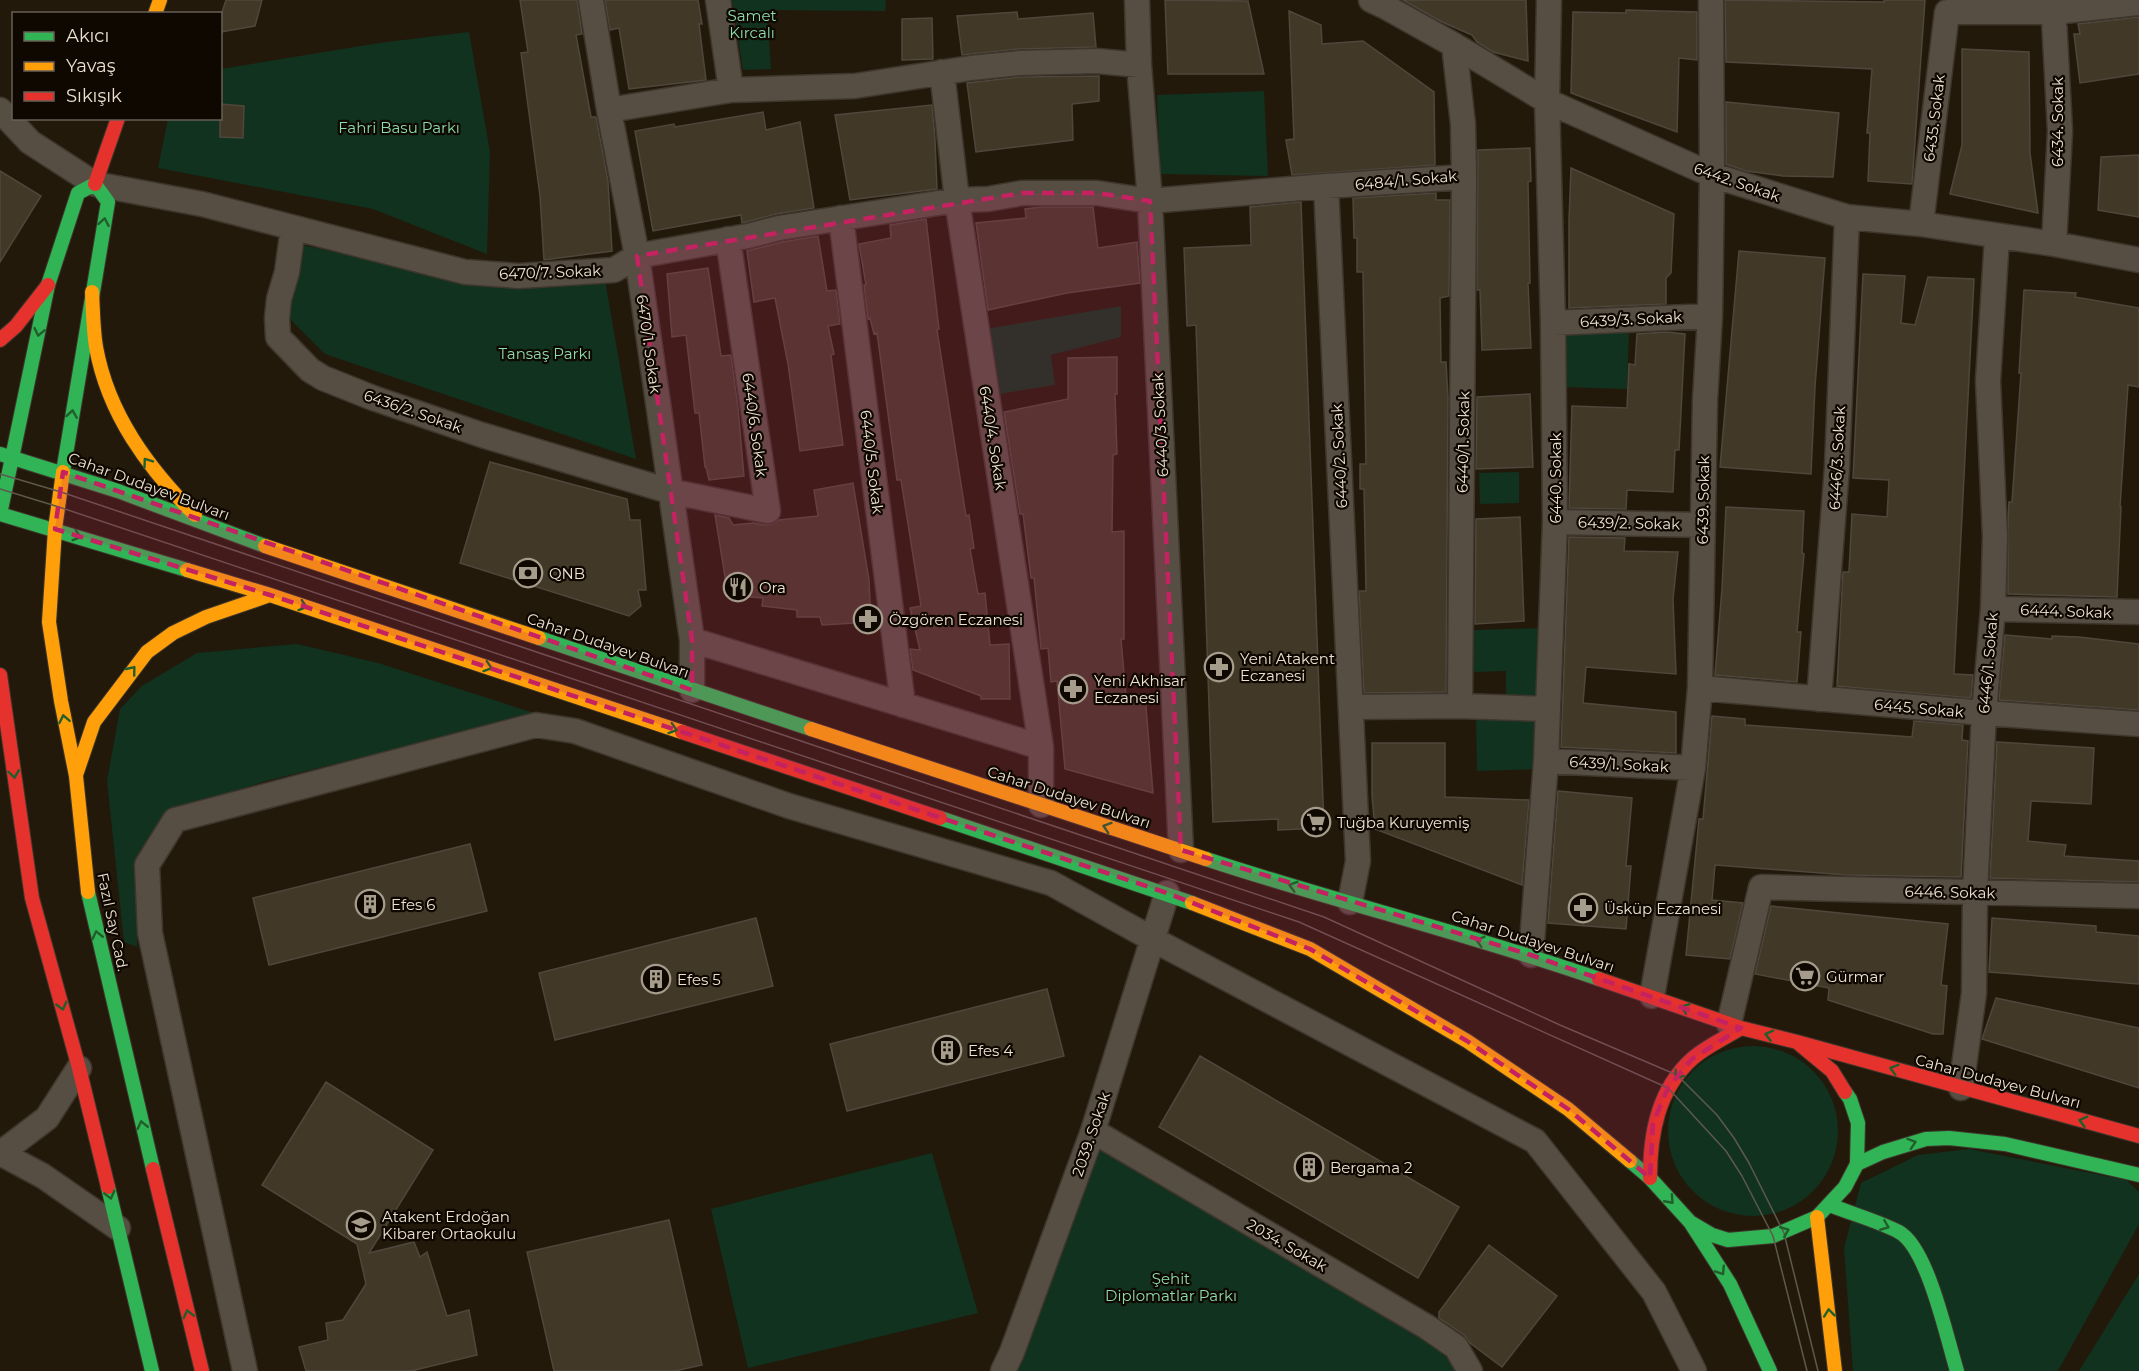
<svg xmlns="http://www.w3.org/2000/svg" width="2139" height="1371" font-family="Montserrat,sans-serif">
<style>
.green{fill:#10321f}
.building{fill:#423827;stroke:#4f473c;stroke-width:1.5}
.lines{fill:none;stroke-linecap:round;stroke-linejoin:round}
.street-casing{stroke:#3e362c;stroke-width:27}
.fast-casing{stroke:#3e362c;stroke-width:16}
.slow-casing{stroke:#3e362c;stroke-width:16}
.jam-casing{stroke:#3e362c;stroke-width:16}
.street{stroke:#564e43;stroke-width:24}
.fast{stroke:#30b455;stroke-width:14}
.slow{stroke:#ff9f0a;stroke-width:14}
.jam{stroke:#e5322d;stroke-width:14}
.tram{stroke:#5e584e;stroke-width:1.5}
.oneway{stroke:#205e2b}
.marked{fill:#c42261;fill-opacity:0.2;stroke:#c42261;stroke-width:4.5;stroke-dasharray:12 8;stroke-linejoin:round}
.labels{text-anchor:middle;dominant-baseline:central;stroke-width:4.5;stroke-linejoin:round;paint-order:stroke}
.park-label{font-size:15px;fill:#8bddae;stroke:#0f0801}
.street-label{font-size:15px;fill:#ede2d2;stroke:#0f0801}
.poi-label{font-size:15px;fill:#ede2d2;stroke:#0f0801;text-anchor:start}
</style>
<rect width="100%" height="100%" fill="#23190b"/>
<path class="green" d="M732,0H886L885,11L767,10L771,69L743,70Z
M469,32L490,152L487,254L373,209L158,168L168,119L220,118L221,69L379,43Z
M1264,91L1268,176L1160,174L1157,95Z
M302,245L470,281L605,280L636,459L325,354L289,318Z
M1121,306V337L1051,355L1055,385L993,395L985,329Z
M1564,331L1629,333L1627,389L1562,387Z
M1519,472V503L1480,504L1479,473Z
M1544,628L1546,703L1506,704V671L1474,672L1473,630Z
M297,644L378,663L537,714L266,781L187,806L139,866L137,947L124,942L107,781L120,709L142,686L197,653Z
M1540,716L1539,769L1477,771L1476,717Z
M1668 1131a85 85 0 1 1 170 0a85 85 0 1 1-170 0Z
M1094,1143L1456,1353L1466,1371H1009Z
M1969,1149L2126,1180L2139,1192V1224L2058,1371H1853L1844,1248L1861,1183L1918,1155Z
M932,1153L978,1313L748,1368L711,1209Z
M2139,1274V1371H2079Z"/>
<path class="building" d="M226,0H262L255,26L220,32V18Z
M520,0H577L582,34L576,35L591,117H596L608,181L612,251L544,260L540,196L521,53L528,52Z
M605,0H698L702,24H699L706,80L629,89L619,28L610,30Z
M1165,0L1248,1L1264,74H1168Z
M1403,0H1526L1528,61L1493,52L1477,42L1472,35L1440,21Z
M1725,0L1884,2V0H1925L1912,184L1868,181L1870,133H1867L1872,69L1726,62Z
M1626,10L1697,12V60L1679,58L1677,132L1571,93L1573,12L1626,13Z
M1289,11L1321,25L1322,44L1363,41L1434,92L1435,165L1292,175L1286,140L1294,139Z
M1017,12L1018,19L1093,13L1096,47L1019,49L962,55L957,16Z
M2139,17V74L2080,83L2074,34H2080L2078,24Z
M932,18L933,59L902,60V19Z
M1962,49L2029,52L2030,153L2038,213L1950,194L1962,145Z
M1099,76V101L1072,104L1073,140L976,152L967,83L1021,77Z
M1726,102L1839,113L1833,177L1783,176L1746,171L1726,164Z
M220,104L244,106L243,138L220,137Z
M932,105L935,139L937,189L850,200L835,115Z
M763,112L766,130L800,122L814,208L776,214L742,223L741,215L653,231L635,131L674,124L675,127Z
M1530,148L1531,181L1528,182L1530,283H1528L1531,348L1482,350L1480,290H1477L1478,150Z
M2139,155V217L2098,210L2101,157Z
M1571,168L1674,214L1671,273L1666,278V304L1569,308V220Z
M0,171L41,196L0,262Z
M1436,193V200H1450L1449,296L1440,298L1441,362H1446L1448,398L1446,692L1364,693L1359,591H1366L1364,489H1360V464H1366L1363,272H1357V238H1354L1353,198Z
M1301,202L1324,828L1278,830V819L1213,822L1196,325L1187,326L1184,248L1251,245L1250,207Z
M1041,207H1093L1098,248L1137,242L1140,283L1067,293L988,310L976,223L1026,218L1025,209Z
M926,219L939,329L937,330L966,516L969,515L974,548L970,549L978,594L985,593L990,645L1009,644L1010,699H981V696L913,670L910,649L920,650L910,608L921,606L901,480H897L877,333L874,334L870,318L868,319L864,285H866L859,244L891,238L890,225Z
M818,236L827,291L836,290L840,324L828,326L834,354L831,355L843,445L800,451L788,364L775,298L754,302L747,251L782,242Z
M1739,251L1825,258L1815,387L1811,474L1720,467Z
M708,268L721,356L731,355L738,408L744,476L709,480L706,467H705L699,413H695L686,335L672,337L667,274Z
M1863,274L1905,276L1901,323L1915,325L1928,277L1974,279L1954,674L1973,675L1971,698L1837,686L1843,572H1849L1852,514L1887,517L1889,480L1853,478Z
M2024,290L2076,293L2075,297L2139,308V387L2128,385L2120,507H2121L2117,597L2008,594V519L2009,502H2012L2021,373H2019Z
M1666,332L1685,334L1679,450H1675L1673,492L1627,490L1626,509L1569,508L1572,406L1627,408L1629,364L1635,365L1637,334Z
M1117,357V394H1115L1117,454L1113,455L1112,532L1124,531V639H1121L1126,696L1145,695L1153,793L1065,769L1057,681L1051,682L1048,648L1041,649L1034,578H1031L1023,514H1020L1018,501L1004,412L1068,399V358Z
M1530,394L1533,467L1476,469L1477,397Z
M490,462L627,499L630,520H640L646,590H638L641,606L629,616L460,563Z
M853,483L869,580L871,622L822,625L820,617H797V610L762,606L763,598L728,595L715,515L729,518L733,525L753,523L766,525L772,524L779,520L818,516L814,490Z
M1726,507L1804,511L1802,553L1804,554L1797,632H1801L1797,682L1715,675L1722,588Z
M1520,517L1524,621L1475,624L1476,519Z
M1569,537L1625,538L1624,551L1678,552L1673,599L1676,674L1586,667L1583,703L1676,712V753L1561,747Z
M2005,635L2052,639V636L2079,637L2139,644V710L1999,700Z
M1712,716L1745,719V725L1912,737L1914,721L1963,725L1962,740L1968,741L1961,877L1846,875L1715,865L1712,900L1743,903L1730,959L1686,955L1699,819H1703Z
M1997,742L2094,748L2091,804L2031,801L2028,841L2066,845L2064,856L2139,861V882L1990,878Z
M1372,743H1445V797L1529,800L1522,885L1375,829L1372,796Z
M1558,791L1632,798L1626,866H1631L1626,929L1548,923Z
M470,844L487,911L269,965L253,898Z
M1771,906L1948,924L1941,985L1947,986L1943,1034H1933L1828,1000L1829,988L1755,974Z
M756,918L773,986L555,1040L539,973Z
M1992,918L2096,926V932L2139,936V984L1989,972Z
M1047,989L1064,1056L847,1111L830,1044Z
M1996,998L2139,1028V1088L1982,1039Z
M1200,1056L1459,1207L1418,1278L1159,1127Z
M326,1082L433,1150L369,1253L414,1242L420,1257L427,1252L447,1316L469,1310L477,1355L411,1371H306L299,1347L328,1340L326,1323L343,1320L366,1284L357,1244L262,1185Z
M669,1220L702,1365L675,1371H554L527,1252Z
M1489,1245L1557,1296L1502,1367L1470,1343L1464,1335L1439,1318V1312Z"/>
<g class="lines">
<g class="street-casing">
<path id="street" d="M591,0L609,110L637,256L692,640V690
M718,0L731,90
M1137,0L1139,65L1150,201L1181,850
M1371,0L1386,7L1454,45L1547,101L1712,175L1847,217L1921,224L2054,244L2139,260
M2053,0L2060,131L2054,244
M942,72L957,200L1041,747V805
M0,110L30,142L95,184L202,204L465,272L519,276L614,270L637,256L748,236L779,228L957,200L988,199L1022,193H1097L1150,201L1326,186L1358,861L1350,902
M609,110L731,90L855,86L971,68L1020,63L1097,61L1139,65
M1326,186L1464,177L1463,124L1454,45
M841,218L903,705
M1921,224L1947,12H2055L2139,3
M293,228L287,272L279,299L277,318L278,337L310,370L323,378L373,398L482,435L669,491L768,511L728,239
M1553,323L1710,316
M1555,522L1703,525
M1993,609L2139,612
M692,640L1041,747
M1700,688L1984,713L2139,724
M1819,699L1837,467L1847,217
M1460,706L1464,177
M1351,707L1460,706L1548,709
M1546,761L1693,768
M1531,955L1546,761L1555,522L1553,323L1547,101L1549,0
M1652,996L1693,768L1700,688L1705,400L1710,316L1712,175L1711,0
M1729,1024L1761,887L2139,896
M1961,1088L1974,993L1975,892L1984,713L1993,609L1995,537L1988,381L1997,237
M1093,1131L1427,1327L1456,1347L1470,1371
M0,1153L43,1176L118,1228
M1,1153L47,1118L79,1068
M245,1371L150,933L147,865L175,820L536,725L575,731L789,806L1051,883L1154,940L1535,1141L1654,1292L1694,1371
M1003,1371L1012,1352L1093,1131L1167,893"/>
</g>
<g class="fast-casing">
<path id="fast" d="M0,454L118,491L265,546
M12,458L48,285L78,193L95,184
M63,472L108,202L95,184
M0,514L187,570
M0,514L12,458
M539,638L811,729
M940,818L1192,903
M1206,859C1336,902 1470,934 1599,979
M88,892L153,1169
M1630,1161L1650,1178L1690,1222L1712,1235L1728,1240L1773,1236L1817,1217L1845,1187L1857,1164L1858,1123L1850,1099L1845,1092
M1857,1164L1883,1152L1926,1139L1949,1138L2005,1144L2139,1175
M108,1187L152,1371
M1830,1205C1852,1214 1878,1221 1899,1232C1928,1248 1947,1339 1957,1371
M1690,1222L1730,1284L1770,1371"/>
</g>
<g class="slow-casing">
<path id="slow" d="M155,14L160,0
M92,292C93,310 93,329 96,347C108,414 148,468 195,515
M63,472L55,529L49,622L61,701L76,776L88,892
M265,546L539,638
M187,570L270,595L682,732
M811,729L1206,859
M76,775L94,722L147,652L173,633L206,617L270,595
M1192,903L1310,949L1467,1041L1568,1109L1630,1161
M1817,1217L1835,1371"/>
</g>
<g class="jam-casing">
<path id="jam" d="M95,184L118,118
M0,340L16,326L48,285
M0,675L32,898L79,1068L108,1187
M682,732L940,818
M1599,979L1741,1028L1797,1042L1832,1071L1845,1092
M1797,1042L2139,1136
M153,1169L202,1371
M1650,1178C1650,1133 1658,1089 1693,1058C1707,1046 1725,1038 1741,1028"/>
</g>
<use href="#street" class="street"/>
<use href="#fast" class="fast"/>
<use href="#slow" class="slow"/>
<use href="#jam" class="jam"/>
<path class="tram" d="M0,474L61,492L1324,917L1560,1025L1677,1075L1717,1115L1734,1138L1749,1163L1784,1233L1818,1371
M0,489L59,507L1299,922L1668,1088L1726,1151L1742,1176L1773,1236L1807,1371"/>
</g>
<defs><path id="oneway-chevron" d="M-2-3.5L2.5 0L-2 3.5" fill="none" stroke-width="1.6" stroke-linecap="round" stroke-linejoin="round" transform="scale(1.5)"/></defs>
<g class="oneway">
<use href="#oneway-chevron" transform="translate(104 222) rotate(-80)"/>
<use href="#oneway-chevron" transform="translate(39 332) rotate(102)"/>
<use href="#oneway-chevron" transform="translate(72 414) rotate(-81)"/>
<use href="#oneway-chevron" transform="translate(147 462) rotate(-126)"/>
<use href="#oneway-chevron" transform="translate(77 536) rotate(17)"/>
<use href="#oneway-chevron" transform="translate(303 606) rotate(18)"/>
<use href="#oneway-chevron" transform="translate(488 667) rotate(18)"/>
<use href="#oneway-chevron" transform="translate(132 670) rotate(-51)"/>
<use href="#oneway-chevron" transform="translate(64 719) rotate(-101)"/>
<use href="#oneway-chevron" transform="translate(673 729) rotate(18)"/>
<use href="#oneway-chevron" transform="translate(14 774) rotate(82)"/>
<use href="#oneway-chevron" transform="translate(1107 827) rotate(-162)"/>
<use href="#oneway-chevron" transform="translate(1293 886) rotate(-164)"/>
<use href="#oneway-chevron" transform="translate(97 935) rotate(-103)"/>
<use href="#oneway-chevron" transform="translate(1480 941) rotate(-163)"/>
<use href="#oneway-chevron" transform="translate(62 1006) rotate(75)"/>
<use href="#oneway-chevron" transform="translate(1685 1008) rotate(-160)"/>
<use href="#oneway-chevron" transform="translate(1769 1035) rotate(-166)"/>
<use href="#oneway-chevron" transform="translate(1894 1069) rotate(-164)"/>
<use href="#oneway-chevron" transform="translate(1678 1075) rotate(128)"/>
<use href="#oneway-chevron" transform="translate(2083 1121) rotate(-165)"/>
<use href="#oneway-chevron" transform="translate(142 1125) rotate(-103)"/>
<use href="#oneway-chevron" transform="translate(1912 1143) rotate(-18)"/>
<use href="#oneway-chevron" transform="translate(110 1195) rotate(76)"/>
<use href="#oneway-chevron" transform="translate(1670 1200) rotate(48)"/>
<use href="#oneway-chevron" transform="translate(1885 1226) rotate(22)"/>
<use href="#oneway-chevron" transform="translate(1785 1231) rotate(-22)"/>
<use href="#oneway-chevron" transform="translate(1721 1271) rotate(57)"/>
<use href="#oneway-chevron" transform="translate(1829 1313) rotate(-96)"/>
<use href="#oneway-chevron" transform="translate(188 1314) rotate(-104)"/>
</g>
<path class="marked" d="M1022,193H1097L1150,201L1181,850L1531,955L1741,1028L1692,1059L1668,1088L1653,1123L1650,1178L1568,1109L1467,1041L1310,949L1167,893L270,595L55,529L63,472L692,690V640L637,256Z"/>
<defs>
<g id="bank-ring" transform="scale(1.5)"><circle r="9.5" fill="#0f0801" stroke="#a69c8c" stroke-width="1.5"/><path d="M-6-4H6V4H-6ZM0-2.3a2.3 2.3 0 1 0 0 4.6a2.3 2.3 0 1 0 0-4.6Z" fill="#a69c8c"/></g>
<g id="restaurant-ring" transform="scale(1.5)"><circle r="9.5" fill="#0f0801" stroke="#a69c8c" stroke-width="1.5"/><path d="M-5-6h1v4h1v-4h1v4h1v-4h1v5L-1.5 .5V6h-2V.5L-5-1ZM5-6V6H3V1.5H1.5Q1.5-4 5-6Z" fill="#a69c8c"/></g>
<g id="pharmacy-ring" transform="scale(1.5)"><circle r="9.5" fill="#0f0801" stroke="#a69c8c" stroke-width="1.5"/><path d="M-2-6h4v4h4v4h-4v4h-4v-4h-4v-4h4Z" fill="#a69c8c"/></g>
<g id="supermarket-ring" transform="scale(1.5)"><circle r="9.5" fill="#0f0801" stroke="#a69c8c" stroke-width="1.5"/><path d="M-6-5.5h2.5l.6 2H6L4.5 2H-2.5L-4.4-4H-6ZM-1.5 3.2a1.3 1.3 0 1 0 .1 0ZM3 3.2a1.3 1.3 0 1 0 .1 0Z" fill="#a69c8c"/></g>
<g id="building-ring" transform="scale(1.5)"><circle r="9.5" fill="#0f0801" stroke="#a69c8c" stroke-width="1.5"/><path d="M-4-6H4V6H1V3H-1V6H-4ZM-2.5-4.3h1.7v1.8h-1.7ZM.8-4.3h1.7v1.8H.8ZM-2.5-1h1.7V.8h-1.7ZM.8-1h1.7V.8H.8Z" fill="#a69c8c"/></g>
<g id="school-ring" transform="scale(1.5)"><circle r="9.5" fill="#0f0801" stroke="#a69c8c" stroke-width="1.5"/><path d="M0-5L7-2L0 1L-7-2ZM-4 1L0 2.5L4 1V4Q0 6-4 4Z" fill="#a69c8c"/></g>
</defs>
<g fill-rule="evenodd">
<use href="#bank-ring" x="528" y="573"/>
<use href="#restaurant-ring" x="738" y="587"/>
<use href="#pharmacy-ring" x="868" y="619"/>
<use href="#pharmacy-ring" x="1219" y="667"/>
<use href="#pharmacy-ring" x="1073" y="689"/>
<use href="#supermarket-ring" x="1316" y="822"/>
<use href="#building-ring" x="370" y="904"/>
<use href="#pharmacy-ring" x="1583" y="908"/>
<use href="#supermarket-ring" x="1805" y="976"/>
<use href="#building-ring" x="656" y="979"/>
<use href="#building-ring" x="947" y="1050"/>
<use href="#building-ring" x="1309" y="1167"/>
<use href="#school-ring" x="361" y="1225"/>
</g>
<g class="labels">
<g class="park-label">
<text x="752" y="15">Samet<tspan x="752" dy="17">Kırcalı</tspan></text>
<text x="399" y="127">Fahri Basu Parkı</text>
<text x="545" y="353">Tansaş Parkı</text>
<text x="1171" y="1278">Şehit<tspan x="1171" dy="17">Diplomatlar Parkı</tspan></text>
</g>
<g class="street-label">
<text transform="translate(1934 118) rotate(-83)">6435. Sokak</text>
<text transform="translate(2057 122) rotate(-90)">6434. Sokak</text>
<text transform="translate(1406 180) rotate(-5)">6484/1. Sokak</text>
<text transform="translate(1737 182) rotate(19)">6442. Sokak</text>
<text transform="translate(550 272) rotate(-2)">6470/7. Sokak</text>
<text transform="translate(1631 319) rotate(-3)">6439/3. Sokak</text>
<text transform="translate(649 344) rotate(82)">6470/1. Sokak</text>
<text transform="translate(413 411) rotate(19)">6436/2. Sokak</text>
<text transform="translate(755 425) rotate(82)">6440/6. Sokak</text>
<text transform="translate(1160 425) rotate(-93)">6440/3. Sokak</text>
<text transform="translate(993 438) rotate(81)">6440/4. Sokak</text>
<text transform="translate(1463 442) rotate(-89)">6440/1. Sokak</text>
<text transform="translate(1339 456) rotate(-93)">6440/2. Sokak</text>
<text transform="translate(1837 458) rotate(-87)">6446/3. Sokak</text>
<text transform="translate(872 462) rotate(83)">6440/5. Sokak</text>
<text transform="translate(1555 478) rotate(-90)">6440. Sokak</text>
<text transform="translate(149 486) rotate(20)">Cahar Dudayev Bulvarı</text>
<text transform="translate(1703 500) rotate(-89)">6439. Sokak</text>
<text transform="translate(1629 523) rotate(1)">6439/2. Sokak</text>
<text transform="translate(2066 611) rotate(2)">6444. Sokak</text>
<text transform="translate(608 645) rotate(19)">Cahar Dudayev Bulvarı</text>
<text transform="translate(1988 663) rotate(-85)">6446/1. Sokak</text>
<text transform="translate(1919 708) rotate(5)">6445. Sokak</text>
<text transform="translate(1619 764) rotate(3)">6439/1. Sokak</text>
<text transform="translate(1069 797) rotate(18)">Cahar Dudayev Bulvarı</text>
<text transform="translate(1950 892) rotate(1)">6446. Sokak</text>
<text transform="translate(113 922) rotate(78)">Fazıl Say Cad.</text>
<text transform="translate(1533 941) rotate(18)">Cahar Dudayev Bulvarı</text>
<text transform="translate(1998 1081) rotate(15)">Cahar Dudayev Bulvarı</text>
<text transform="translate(1091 1134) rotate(-71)">2039. Sokak</text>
<text transform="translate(1287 1245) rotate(30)">2034. Sokak</text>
</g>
<g class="poi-label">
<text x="549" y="573">QNB</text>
<text x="759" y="587">Ora</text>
<text x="889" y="619">Özgören Eczanesi</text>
<text x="1240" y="658">Yeni Atakent<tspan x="1240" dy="17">Eczanesi</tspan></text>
<text x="1094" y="680">Yeni Akhisar<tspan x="1094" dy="17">Eczanesi</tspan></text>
<text x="1337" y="822">Tuğba Kuruyemiş</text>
<text x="391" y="904">Efes 6</text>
<text x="1604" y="908">Üsküp Eczanesi</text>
<text x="1826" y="976">Gürmar</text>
<text x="677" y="979">Efes 5</text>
<text x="968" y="1050">Efes 4</text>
<text x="1330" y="1167">Bergama 2</text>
<text x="382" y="1216">Atakent Erdoğan<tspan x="382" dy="17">Kibarer Ortaokulu</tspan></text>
</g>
</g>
<rect x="12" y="12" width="210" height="108" fill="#0f0801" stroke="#685f55" stroke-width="1.5"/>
<rect x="24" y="32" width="30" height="9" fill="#30b455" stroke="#685f55" stroke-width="1.5"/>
<text x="66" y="42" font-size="18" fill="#ede2d2">Akıcı</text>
<rect x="24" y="62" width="30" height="9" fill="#ff9f0a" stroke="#685f55" stroke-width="1.5"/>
<text x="66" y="72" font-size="18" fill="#ede2d2">Yavaş</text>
<rect x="24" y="92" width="30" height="9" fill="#e5322d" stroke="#685f55" stroke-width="1.5"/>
<text x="66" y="102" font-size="18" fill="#ede2d2">Sıkışık</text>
</svg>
